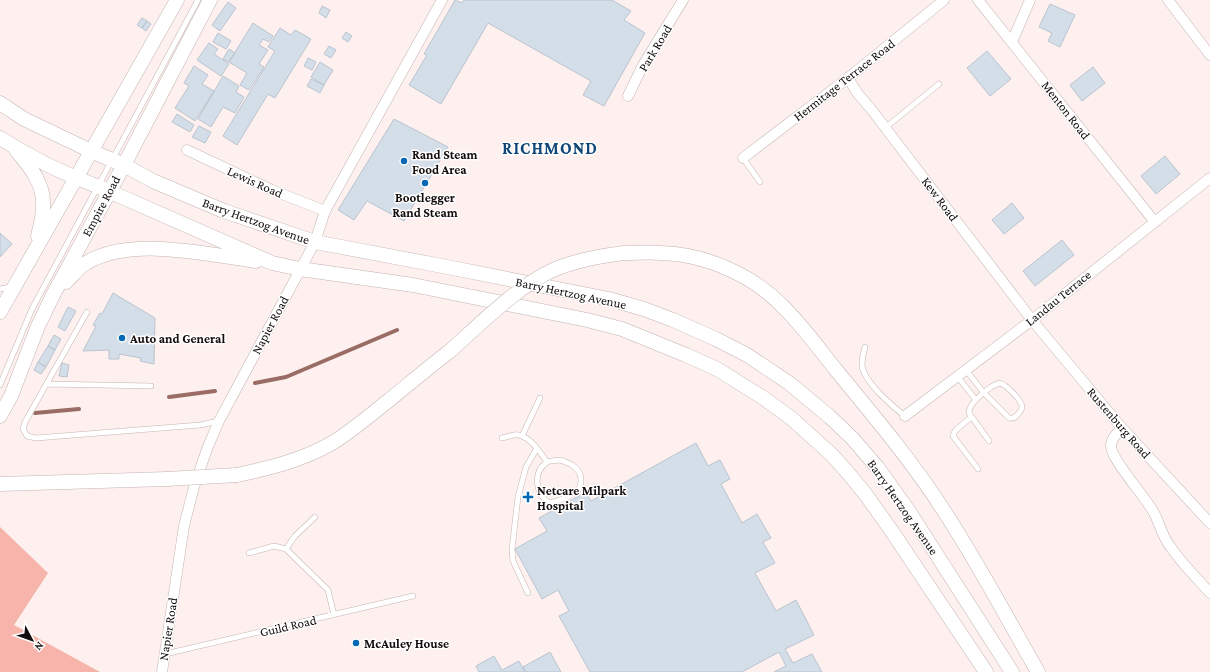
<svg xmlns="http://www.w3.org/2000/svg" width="1210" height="672" font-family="'Crimson Pro',serif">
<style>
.green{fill:#f6b4ab}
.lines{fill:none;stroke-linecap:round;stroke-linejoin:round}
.stream{stroke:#9a6c65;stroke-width:4}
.building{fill:#d4dee9;stroke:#bac4cf}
.lane-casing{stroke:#c4b4b1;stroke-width:6}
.street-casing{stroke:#c4b4b1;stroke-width:11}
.secondary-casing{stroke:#c4b4b1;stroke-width:15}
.lane{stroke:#fff;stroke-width:5}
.street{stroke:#fff;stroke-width:10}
.secondary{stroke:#fff;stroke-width:14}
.secondary-bridge-casing{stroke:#c4b4b1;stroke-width:15;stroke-linecap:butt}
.secondary-bridge{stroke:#fff;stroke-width:14}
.poi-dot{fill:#0468b4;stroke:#fff;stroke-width:1.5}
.labels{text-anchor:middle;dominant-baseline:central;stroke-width:3;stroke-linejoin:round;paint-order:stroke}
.street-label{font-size:13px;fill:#120d0c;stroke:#fff}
.poi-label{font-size:13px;font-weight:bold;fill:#120d0c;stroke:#fff;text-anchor:start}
.district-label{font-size:17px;font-weight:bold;letter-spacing:1px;fill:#0f4677;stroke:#fff}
</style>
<rect width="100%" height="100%" fill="#fdf0ee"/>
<path class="green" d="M0,527L48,573L14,625L100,672H0Z"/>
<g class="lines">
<path class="stream" d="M255,383L286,377L397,330
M169,397L215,391
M35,413L79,409"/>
</g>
<path class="building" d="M455,0L462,3L464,0H612L631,11L624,20L645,33L604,106L583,95L591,81L488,23L441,104L409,85L427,55L424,54Z
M228,2L236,8L220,31L212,25Z
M1050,4L1075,15L1060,47L1048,41L1052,33L1039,27Z
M322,6L330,10L326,18L319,13Z
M142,18L147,21L142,28L137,25Z
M147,21L151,24L146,31L142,28Z
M253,23L273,36L269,42L263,39L259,45L268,50L259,64L264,67L249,90L240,85L247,73L229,62Z
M280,28L291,35L295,30L311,39L275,98L268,94L237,145L223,136L275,51L268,47Z
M346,32L352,36L348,42L342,38Z
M218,33L231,41L226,49L213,42Z
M209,43L218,49L214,54L229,64L221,76L197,60Z
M329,46L336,50L331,58L324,54Z
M229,49L235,53L229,62L223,59Z
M987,51L1011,79L990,96L967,68Z
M308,58L316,62L312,70L304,66Z
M320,62L333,70L324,85L311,77Z
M194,66L208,75L202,84L214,91L195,121L175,108L189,86L184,83Z
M1093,67L1105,83L1082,101L1070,85Z
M223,76L239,86L236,92L244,97L235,113L223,107L211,127L198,119Z
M311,79L324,85L320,93L307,86Z
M177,114L194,125L190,132L172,122Z
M394,119L448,147L404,221L367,201L354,220L338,210Z
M199,126L211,132L205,143L192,137Z
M1165,156L1180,174L1156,194L1141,176Z
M1012,203L1024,218L1004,234L992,220Z
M0,233L12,244L0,257Z
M1062,240L1074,255L1035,286L1023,271Z
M113,293L155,318L154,364L140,361L141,358L119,354V359H109V350L83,351L96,326L93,325L100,313L102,314Z
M68,307L76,311L65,331L58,327Z
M54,335L61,339L55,350L48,346Z
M48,346L55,350L46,367L38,362Z
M38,362L46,367L41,374L34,370Z
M62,363L69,365L67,377L59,376Z
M696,443L708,466L720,460L730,479L721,484L742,523L757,514L771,538L763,542L775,563L755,573L776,611L796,600L814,635L785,649L793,663L812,654L822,672H774L786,666L779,652L742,672H590L559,616L569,611L558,590L542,599L515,549L547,531L539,518L586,492L591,501Z
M550,652L561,672H526L523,667Z
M494,656L502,670L519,661L525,672H479L476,666Z"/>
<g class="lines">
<g class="lane-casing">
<path id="lane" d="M885,128L939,84
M743,158L760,182
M0,289L11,287
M87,312L25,422L23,429L27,436L36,438L200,425L219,421
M865,347C863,353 862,360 862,366C865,383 892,406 905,416
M966,370L984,393L1009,418C1013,419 1015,418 1017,415C1019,413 1022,410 1022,407C1022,400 1006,385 1000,383C991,385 968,403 969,413L989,441
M957,376L976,400
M47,384L151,386
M0,385L32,309L198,0
M971,417L955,431L953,436L978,469
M522,436L540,398
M502,438C507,437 514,434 519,435C531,438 540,452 547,462
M561,460C565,462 569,463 572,465C582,471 584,484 576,492C569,498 559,500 550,503C536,496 532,473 546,463C549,460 556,461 561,460Z
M286,549L295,536L315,517
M249,553L274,546L286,549L328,590L334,615
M528,593L513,561L512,549L518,497L526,467L537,448
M165,654L413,596"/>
</g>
<g class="street-casing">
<path id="street" d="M978,0L1154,221
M1168,0L1210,55
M1012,42L1030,0
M848,78L858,94L871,109L1032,320L1122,428L1210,523
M628,96L643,65L683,0
M187,150L272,190L325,211
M743,158L848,78L944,0
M905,416L1032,320L1210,178
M1122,428C1117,433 1111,439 1111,446C1111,460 1146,497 1154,513C1160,524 1162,536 1170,546C1181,563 1197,578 1210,593
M162,672L184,526L194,487L207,449L219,421L315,242L325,211L442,0"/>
</g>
<g class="secondary-casing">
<path id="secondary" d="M0,103L24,119L91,151L124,165L153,181L224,211L315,242L437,265L609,299L644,309L673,320L716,339L747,355L789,383L830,417L852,438L878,468L908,510L1012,672
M0,138C30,157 63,174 97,186L272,263L300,269L413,285L587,320L622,329L686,355L717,369L762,397L791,418L832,455L849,474L866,495L891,530L986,672
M16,150C30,167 45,184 43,208C43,218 40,227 38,236
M624,253C637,253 649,252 662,253C688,254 716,262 739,274C780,294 809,336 836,370C873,415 912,461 944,511C978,563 1007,618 1038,672
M66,282C72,276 78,268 86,263C132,236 205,254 256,261
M0,312L177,0
M0,416L11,396L38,326L53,295L124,165L210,0
M237,475C270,468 303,460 332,443C352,431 370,415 388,401C409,384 429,367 450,351
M0,484L167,479"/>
</g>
<use href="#lane" class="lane"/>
<use href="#street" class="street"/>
<use href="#secondary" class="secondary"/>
<g class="secondary-bridge-casing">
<path id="secondary-bridge" d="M450,351C479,325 518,286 553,270C576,260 600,256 624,253
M167,479L237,475"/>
</g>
<use href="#secondary-bridge" class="secondary-bridge"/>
</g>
<g class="poi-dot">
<circle cx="404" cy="161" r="4"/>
<circle cx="425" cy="183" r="4"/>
<circle cx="122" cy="338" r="4"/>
<path d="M526 491h4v4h4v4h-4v4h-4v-4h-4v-4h4z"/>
<circle cx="356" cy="643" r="4"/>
</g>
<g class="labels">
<g class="street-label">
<text transform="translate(655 48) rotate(-59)">Park Road</text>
<text transform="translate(844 80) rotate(-38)">Hermitage Terrace Road</text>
<text transform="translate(1066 110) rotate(52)">Menton Road</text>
<text transform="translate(255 182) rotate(24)">Lewis Road</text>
<text transform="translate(940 199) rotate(53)">Kew Road</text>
<text transform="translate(101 206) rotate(-62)">Empire Road</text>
<text transform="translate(256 221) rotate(20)">Barry Hertzog Avenue</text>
<text transform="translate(571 293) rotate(12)">Barry Hertzog Avenue</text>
<text transform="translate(1058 298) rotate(-39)">Landau Terrace</text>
<text transform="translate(270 325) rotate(-62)">Napier Road</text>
<text transform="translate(1119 423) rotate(49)">Rustenburg Road</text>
<text transform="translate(903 507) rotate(55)">Barry Hertzog Avenue</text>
<text transform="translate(288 626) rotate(-13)">Guild Road</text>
<text transform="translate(168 629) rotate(-81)">Napier Road</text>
</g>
<g class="poi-label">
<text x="412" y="154">Rand Steam<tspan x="412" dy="15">Food Area</tspan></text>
<text x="425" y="197" text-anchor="middle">Bootlegger<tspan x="425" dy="15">Rand Steam</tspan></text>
<text x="130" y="338">Auto and General</text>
<text x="537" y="490">Netcare Milpark<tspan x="537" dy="15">Hospital</tspan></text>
<text x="364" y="643">McAuley House</text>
</g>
<g class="district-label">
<text x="550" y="148">RICHMOND</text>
</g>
</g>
<g transform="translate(32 640) rotate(131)" stroke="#ffffff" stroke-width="3" paint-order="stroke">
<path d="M0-3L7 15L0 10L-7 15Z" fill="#120d0c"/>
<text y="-6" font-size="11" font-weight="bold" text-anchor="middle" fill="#120d0c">N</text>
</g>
</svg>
